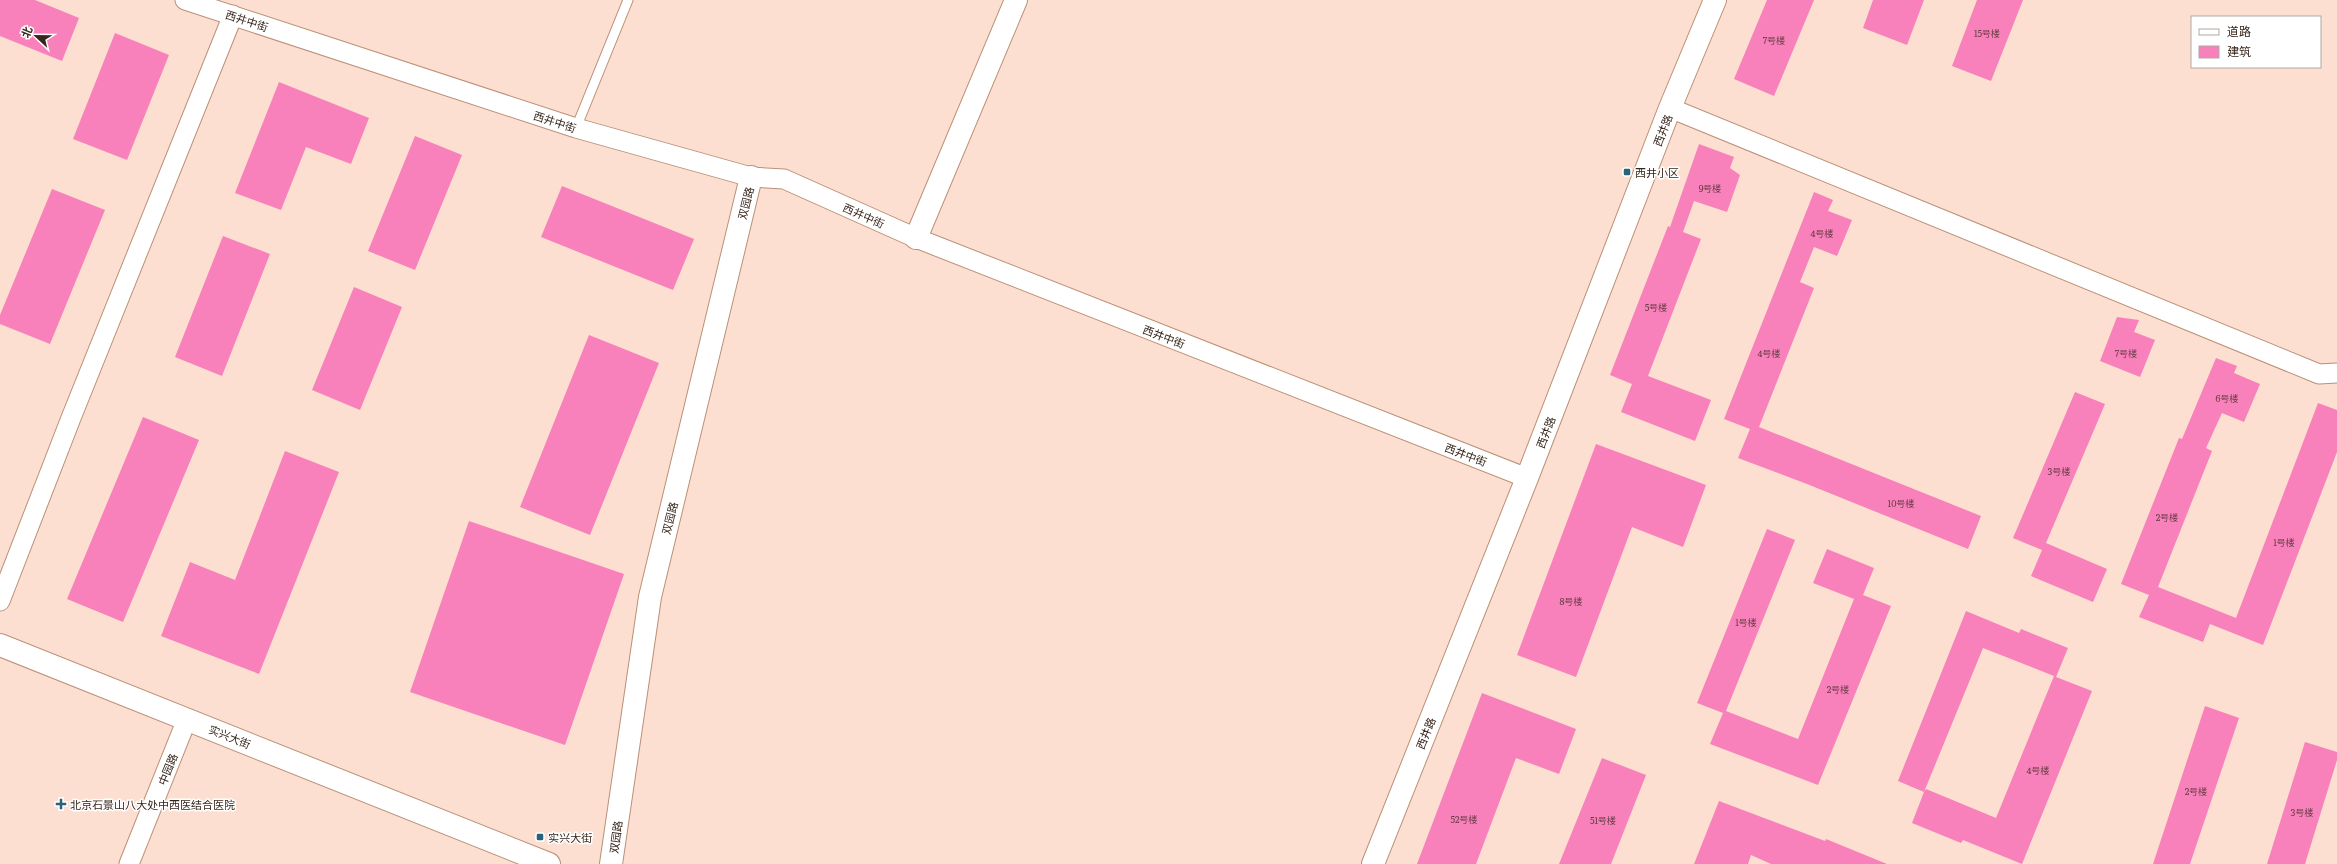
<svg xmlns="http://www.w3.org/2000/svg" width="2337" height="864" font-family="Literata,'Noto Sans SC',serif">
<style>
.building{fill:#f881bb;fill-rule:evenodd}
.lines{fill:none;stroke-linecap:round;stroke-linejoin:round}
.lane-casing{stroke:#bb9077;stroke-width:11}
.street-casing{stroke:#bb9077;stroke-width:21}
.secondary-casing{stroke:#bb9077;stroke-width:24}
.lane{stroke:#fff;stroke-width:9}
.street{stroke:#fff;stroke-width:19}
.secondary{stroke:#fff;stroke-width:22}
.poi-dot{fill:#29627b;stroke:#fff;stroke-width:1.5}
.labels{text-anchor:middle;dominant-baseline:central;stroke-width:3;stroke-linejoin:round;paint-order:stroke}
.number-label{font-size:9px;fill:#673d44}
.street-label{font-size:11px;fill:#37261c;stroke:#fff}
.poi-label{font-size:11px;fill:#37261c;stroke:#fff;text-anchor:start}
</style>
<rect width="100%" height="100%" fill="#fcdfd0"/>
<path class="building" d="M0,0H35L79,18L62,61L0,36Z
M1767,0H1814L1774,96L1734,79Z
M1873,0H1924L1907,45L1863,28Z
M1977,0H2023L1991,81L1952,66Z
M115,33L169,55L127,160L73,139Z
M279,82L369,118L351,164L306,147L281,210L235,193Z
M415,136L462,155L415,270L368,251Z
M1699,144L1734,157L1730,168L1740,175L1727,212L1694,201L1683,232L1701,239L1648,376L1711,400L1695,441L1621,412L1632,384L1610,375L1668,226L1670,227Z
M562,186L694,239L673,290L541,237Z
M52,189L105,210L50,344L0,324V315Z
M1814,192L1833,200L1828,211L1852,220L1837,256L1814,247L1800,282L1814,288L1759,427L1981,516L1968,549L1807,484L1738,458L1750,429L1724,419Z
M223,236L270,254L222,376L175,357Z
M354,287L402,307L360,410L312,390Z
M2117,317L2139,320L2134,332L2155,340L2140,377L2100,361Z
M589,335L659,363L590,535L520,507Z
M2216,358L2237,366L2234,373L2260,384L2244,422L2222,413L2206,448L2212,451L2158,587L2236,618L2318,403L2337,410V452L2263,645L2210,624L2203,642L2139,617L2149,595L2121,584L2179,438L2182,439Z
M2075,392L2105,404L2046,543L2107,569L2093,602L2031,576L2042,550L2013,538Z
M143,417L199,440L123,622L67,599Z
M1596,444L1706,485L1683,547L1632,527L1576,677L1517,655Z
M285,451L339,472L259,674L161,636L190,562L235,580Z
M469,521L624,574L565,745L410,692Z
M1767,529L1795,540L1726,711L1798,739L1854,599L1813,583L1827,549L1874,568L1863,595L1891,606L1818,785L1710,744L1723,713L1697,703Z
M1966,611L2019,633L2021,629L2068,648L2056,677L2092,691L2022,864L1963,840L1961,843L1912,823L1924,792L1898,781ZM1983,648L2054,676L1996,818L1926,789L1924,792Z
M1482,693L1576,729L1559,774L1516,758L1476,864H1417Z
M2205,706L2239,718L2190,864H2153Z
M2305,742L2337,752V760L2305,864H2267Z
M1602,758L1646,775L1611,864H1559Z
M1719,801L1825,841L1826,839L1887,864H1771L1751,855L1748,864H1694Z"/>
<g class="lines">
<g class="lane-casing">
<path id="lane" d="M576,128L628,0"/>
</g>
<g class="street-casing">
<path id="street" d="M185,0L576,128L751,177L784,179L916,238L1527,478
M1670,108L2319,374L2337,373
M0,601L71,418L233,15
M129,864L187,719"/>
</g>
<g class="secondary-casing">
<path id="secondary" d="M916,238L1016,0
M0,645L549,864
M611,864L650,597L751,177
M1373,864L1527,478L1670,108L1715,0"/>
</g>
<use href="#lane" class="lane"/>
<use href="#street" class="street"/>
<use href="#secondary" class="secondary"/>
</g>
<g class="poi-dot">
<rect x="1623" y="168" width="8" height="8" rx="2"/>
<path d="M59 798h4v4h4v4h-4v4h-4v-4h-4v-4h4z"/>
<rect x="536" y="833" width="8" height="8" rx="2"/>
</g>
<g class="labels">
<g class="number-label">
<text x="1987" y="33">15号楼</text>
<text x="1774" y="40">7号楼</text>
<text x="1710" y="188">9号楼</text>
<text x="1822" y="233">4号楼</text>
<text x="1656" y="307">5号楼</text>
<text x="1769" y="353">4号楼</text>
<text x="2126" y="353">7号楼</text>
<text x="2227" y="398">6号楼</text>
<text x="2059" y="471">3号楼</text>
<text x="1901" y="503">10号楼</text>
<text x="2167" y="517">2号楼</text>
<text x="2284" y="542">1号楼</text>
<text x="1571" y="601">8号楼</text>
<text x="1746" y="622">1号楼</text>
<text x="1838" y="689">2号楼</text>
<text x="2038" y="770">4号楼</text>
<text x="2196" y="791">2号楼</text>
<text x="2302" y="812">3号楼</text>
<text x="1464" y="819">52号楼</text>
<text x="1603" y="820">51号楼</text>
</g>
<g class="street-label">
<text transform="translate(247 20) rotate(18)">西井中街</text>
<text transform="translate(555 121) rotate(18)">西井中街</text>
<text transform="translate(1662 130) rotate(-69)">西井路</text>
<text transform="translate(745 203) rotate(-76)">双园路</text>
<text transform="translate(864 215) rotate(24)">西井中街</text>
<text transform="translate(1164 336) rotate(21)">西井中街</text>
<text transform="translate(1545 432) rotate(-69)">西井路</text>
<text transform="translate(1466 454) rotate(21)">西井中街</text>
<text transform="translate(669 518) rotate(-76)">双园路</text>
<text transform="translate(1425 733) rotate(-68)">西井路</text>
<text transform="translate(230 736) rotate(22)">实兴大街</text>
<text transform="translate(167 769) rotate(-68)">中园路</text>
<text transform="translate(615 837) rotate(-82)">双园路</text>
</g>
<g class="poi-label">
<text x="1635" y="172">西井小区</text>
<text x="70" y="804">北京石景山八大处中西医结合医院</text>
<text x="548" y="837">实兴大街</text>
</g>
</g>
<rect x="2191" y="16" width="130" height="52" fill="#ffffff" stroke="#afa8a4"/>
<rect x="2199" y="29" width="20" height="6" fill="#ffffff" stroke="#afa8a4"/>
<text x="2227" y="36" font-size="12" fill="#37261c">道路</text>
<rect x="2199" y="46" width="20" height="12" fill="#f881bb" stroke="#afa8a4"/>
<text x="2227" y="56" font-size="12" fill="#37261c">建筑</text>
<g transform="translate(36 36) rotate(292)" stroke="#ffffff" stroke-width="3" paint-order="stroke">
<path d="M0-3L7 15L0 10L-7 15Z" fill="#37261c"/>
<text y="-6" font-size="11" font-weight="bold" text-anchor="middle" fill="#37261c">北</text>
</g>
</svg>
